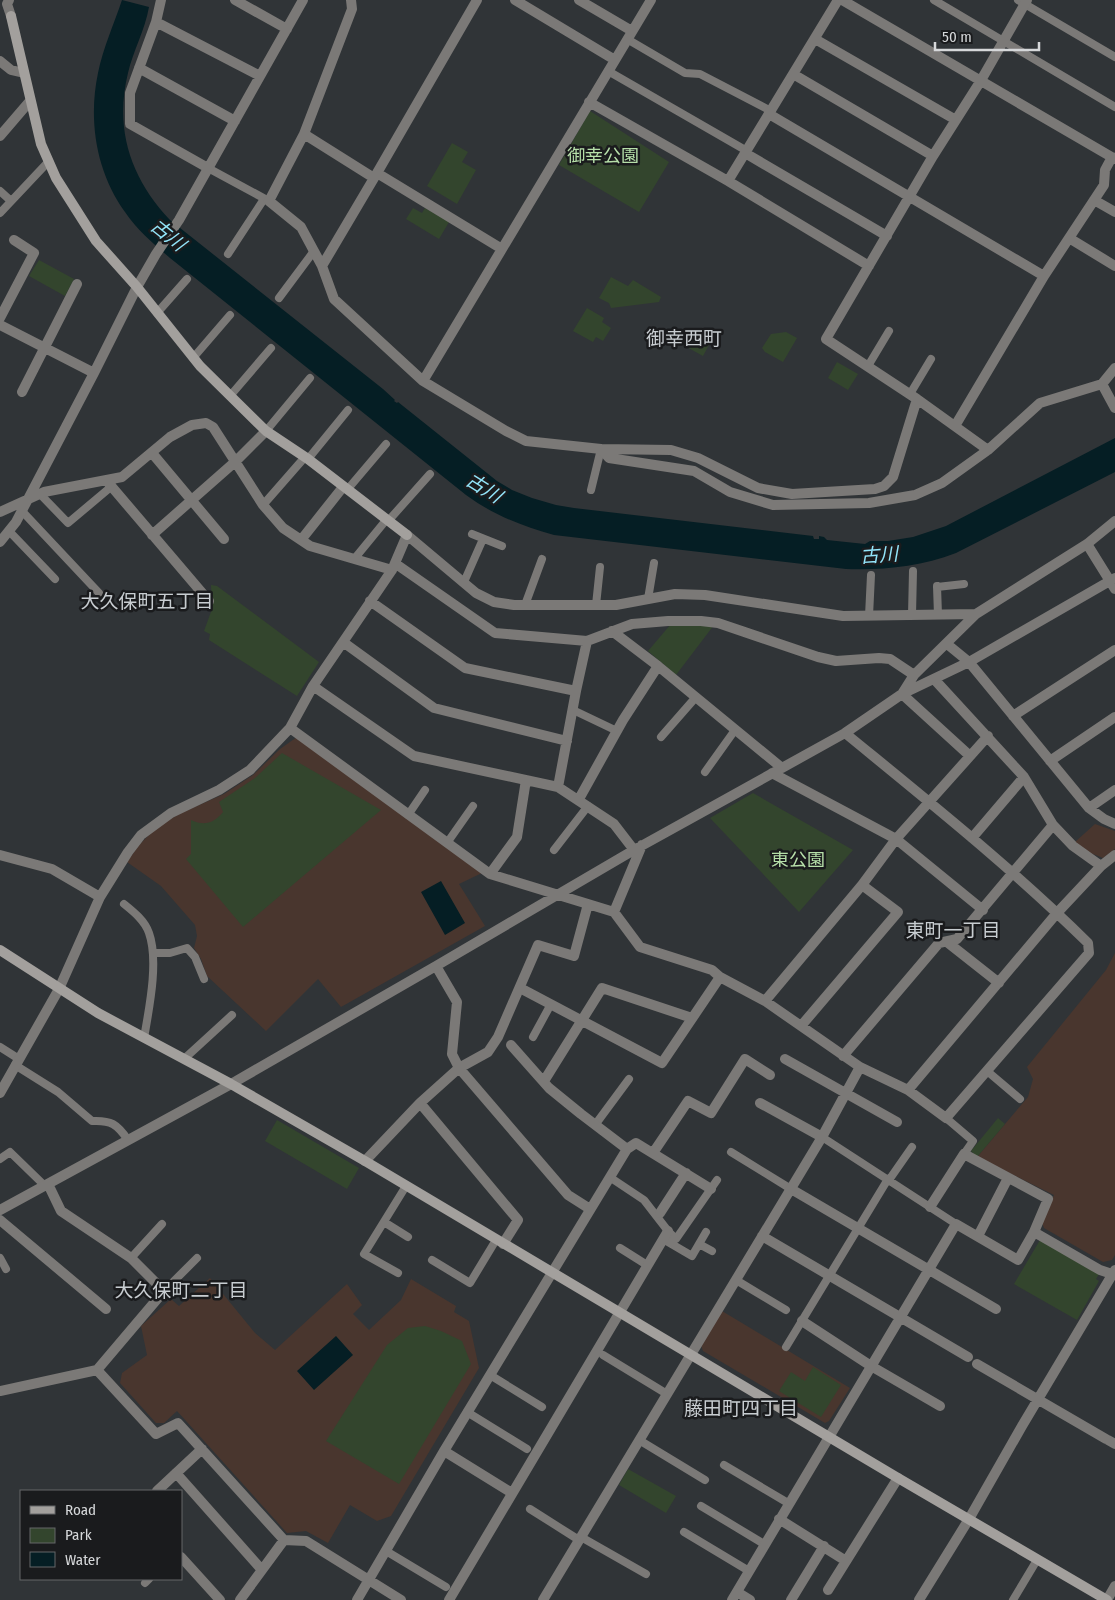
<svg xmlns="http://www.w3.org/2000/svg" width="1115" height="1600" font-family="'Fira Sans Condensed','Noto Sans JP',sans-serif">
<style>
.education{fill:#49362e}
.green{fill:#33452d}
.water{fill:#051e24}
.lines{fill:none;stroke-linecap:round;stroke-linejoin:round}
.lane{stroke:#7b7977;stroke-width:8}
.street{stroke:#7b7977;stroke-width:10}
.secondary{stroke:#a3a09d;stroke-width:10}
.labels{text-anchor:middle;dominant-baseline:central;stroke-width:5;stroke-linejoin:round;paint-order:stroke}
.park-label{font-size:18px;fill:#b6dfa9;stroke:#1a1b1d}
.water-label{font-size:19px;font-style:italic;fill:#93e5fa;stroke:#1a1b1d}
.neighbourhood-label{font-size:19px;fill:#c8cdd1;stroke:#1a1b1d}
</style>
<rect width="100%" height="100%" fill="#303437"/>
<path class="education" d="M297,737L482,873L459,884L485,926L341,1007L318,979L266,1031L207,976L201,959L194,948L197,936L195,925L161,886L127,862L139,845L158,826L181,813L224,794L253,775L280,749Z
M1095,824L1115,831V849L1103,858L1083,850L1075,842Z
M1115,953V1255L1112,1260L1103,1262L1044,1228L1042,1223L1054,1195L977,1157L1028,1097L1033,1079L1027,1067L1106,970Z
M210,1278L255,1333L275,1350L347,1284L362,1305L353,1314L369,1330L401,1300L411,1279L456,1306L454,1312L469,1321L479,1368L391,1516L377,1521L350,1505L328,1543L306,1531L287,1533L177,1411L164,1423H156L120,1383L122,1373L147,1355L141,1326L171,1299L179,1306Z
M722,1311L850,1388L829,1421L825,1423L703,1351L701,1345Z"/>
<path class="green" d="M590,111L669,162L639,212L559,165Z
M452,143L468,152L462,162L476,170L457,204L427,186Z
M413,208L422,213L425,208L449,222L439,239L406,219Z
M39,260L74,279L65,296L29,276Z
M611,277L628,286L633,280L661,297L659,302L611,308L609,303L599,298Z
M587,308L604,318L602,322L611,328L603,341L596,337L593,342L573,331Z
M690,332H716L703,356L683,345Z
M786,332L797,338L783,362L765,352L762,348L771,334Z
M837,362L858,374L848,390L828,378Z
M211,585L217,586L319,662L297,696L209,640L210,634L204,631L212,609Z
M671,624L714,625L676,675L648,651Z
M282,753L381,810L243,927L186,859L191,854V820C204,826 213,824 223,812L219,802L255,778Z
M753,793L853,850L799,912L710,818Z
M998,1118L1005,1124L977,1157L971,1151Z
M277,1120L359,1168L347,1189L265,1141Z
M1040,1240L1099,1274L1096,1279L1099,1281L1077,1320L1014,1284Z
M425,1326L441,1331L462,1341L471,1364L399,1484L326,1441L387,1345L408,1328Z
M813,1367L841,1385L821,1417L779,1391L791,1372L805,1381Z
M628,1469L676,1496L666,1513L619,1485Z"/>
<path class="water" d="M122,0L149,7C145,30 133,51 128,73C114,129 131,179 170,220L383,389L395,400L394,401L397,403L398,402L497,481L512,490L532,498L556,505L574,508L813,536L814,539H819V536L824,537L827,540L865,544L870,541H888L913,537L946,526L1115,438V472L956,553C920,567 884,570 846,569L554,535C522,526 493,515 466,495L170,258C154,244 137,230 125,212C96,172 88,120 98,73C103,48 114,24 122,0Z
M441,881L465,923L445,935L421,892Z
M336,1336L353,1355L314,1390L297,1371Z"/>
<g class="lines">
<path class="lane" d="M934,0L1115,107
M1018,0L1115,57
M627,39L685,73L700,74L771,111
M608,71L747,151
M208,168L269,201
M0,191L11,201
M0,213L49,161
M228,254L264,199
M279,298L314,251
M157,313L187,279
M193,358L230,315
M868,366L889,331
M910,394L931,359
M230,396L271,348
M266,431L310,378
M308,459L348,410
M347,490L386,444
M591,490L601,449
M40,494L68,523L112,486
M263,505L305,457
M21,510L99,593
M389,520L430,474
M9,531L55,579
M472,534L502,546
M355,558L387,519
M464,582L483,539
M937,586L938,615
M937,587L964,584
M648,599L654,563
M525,605L542,559
M596,605L600,567
M912,615L913,571
M869,616L871,575
M573,710L617,731
M661,737L696,697
M705,772L735,730
M408,815L425,790
M447,843L473,806
M554,850L588,806
M124,904C134,912 145,921 149,933C159,961 149,1009 144,1038
M153,953H170L187,948L195,957L204,979
M533,1037L551,1004
M0,1047L19,1059
M184,1059L232,1015
M15,1065L58,1092L92,1121C111,1120 117,1124 128,1140
M987,1071L1020,1099
M946,1118L973,1141L964,1154
M595,1125L629,1079
M822,1137L956,1224
M731,1152L791,1189
M0,1159L10,1152L45,1186
M611,1178L644,1200L668,1231L676,1239L717,1180
M889,1180L912,1147
M384,1222L408,1237
M663,1239L692,1256L706,1232
M699,1244L712,1251
M620,1248L647,1265
M0,1258L6,1269
M131,1258L162,1224
M432,1260L470,1283L496,1240
M398,1273L364,1254L406,1186
M736,1280L786,1310
M164,1291L197,1258
M786,1347L888,1179
M603,1355L667,1394
M490,1375L542,1407
M467,1412L527,1449
M639,1440L705,1480
M724,1465L788,1503
M701,1506L764,1544
M530,1509L579,1540
M684,1532L749,1571
M581,1537L646,1574
M386,1551L446,1587
M145,1583L149,1579
M1013,1600L1037,1560"/>
<path class="street" d="M9,0L7,4L11,16
M161,0L156,22L130,93V124L208,168
M235,0L287,29
M351,0L352,9L304,134L269,201L301,227L322,266L334,299L423,381L506,431L526,441L601,449L609,458L694,471L730,492L773,505L869,503L915,495L942,483L988,450L1040,403L1102,384
M477,0L377,173L502,249
M515,0L615,60
M579,0L632,31
M842,0L1115,159
M156,22L260,76
M815,39L956,120
M0,61L11,70L24,73
M139,68L235,121
M793,74L933,156
M589,102L728,181L869,266
M769,114L1044,276
M304,134L374,178
M0,136L30,101
M745,153L887,236
M728,181L838,0
M1094,200L1115,212
M1069,238L1115,266
M322,266L377,173
M0,318L34,253L14,240
M0,325L94,373
M1115,368L1102,384L1115,408
M423,381L651,0
M22,392L77,284
M917,399L988,450
M955,426L1044,276L1104,185L1105,170L1112,157
M601,449L671,450L698,458L758,488L792,494L875,489L884,486L893,477L917,399L826,339L933,156L980,82L1027,0
M152,453L224,539
M106,480L209,601
M0,512L44,492L122,477L170,437L192,425L206,423L213,427L263,505L283,528L310,546L392,570
M152,535L236,461L266,431
M301,540L343,487
M0,542L16,522L94,373L137,287L156,254L179,220L303,0
M1087,544L1115,589
M396,564L495,633L587,641L632,624L668,621H701L718,623L818,657L836,661L879,658L890,659L914,675
M370,601L465,668L576,691
M612,631L658,666L782,768
M343,642L434,708L567,741
M947,644L969,662L1089,808L1104,819L1115,824
M934,679L1024,777L1053,825L1073,846L1101,866
M313,686L414,756L558,787L614,824L634,850
M902,694L914,675L976,614L1087,544L1115,521
M902,694L970,756
M1013,716L1115,650
M290,728L313,686L392,570L407,535L476,593L494,602L514,605H616L675,594L705,595L843,616L976,614
M1050,761L1115,717
M772,773L896,839L983,910
M558,787L576,691L587,641
M579,799L623,720L658,666
M1089,808L1115,790
M972,838L1024,777
M0,855L52,869L100,897
M490,874L517,837L526,780
M614,912L642,845
M947,942L999,983
M436,966L457,1002L452,1054L459,1068L568,1195L590,1209
M520,988L662,1063L720,977
M765,1001L862,885L896,839L988,736
M801,1026L898,912L862,885
M511,1045L549,1088L581,1114L627,1149
M843,1056L939,943L957,939L1053,825
M785,1059L897,1122
M544,1081L602,988L692,1018
M908,1090L1057,913L1101,866L1115,855
M0,1093L59,989L100,897L128,852L141,835L171,813L219,790L250,770L290,728L490,874L614,912L640,947L712,970L720,977L765,1001L860,1067L908,1090L946,1118L1089,953L1088,943C1012,868 928,801 845,733
M420,1103L518,1220L503,1244
M760,1103L822,1137
M653,1153L688,1101L711,1113L745,1059L770,1075
M365,1161L420,1103L459,1068L488,1052L498,1037L538,945L574,956L588,904
M48,1184L61,1211L131,1258L164,1291L97,1370
M791,1189L996,1309
M930,1207L964,1154L1048,1199L1034,1232
M0,1210L231,1084L436,966L634,850L845,733L902,694L969,662L1115,578
M660,1213L686,1173
M0,1220L106,1309
M762,1236L968,1357
M978,1236L1008,1178
M802,1321L871,1366L940,1406
M977,1364L1106,1439
M0,1391L97,1370L156,1434L178,1423L284,1540L306,1541L401,1600
M1108,1440L1115,1444
M444,1451L512,1493
M176,1473L262,1570
M157,1491L202,1449
M779,1519L846,1561
M181,1557L220,1600
M828,1590L898,1478
M737,1592L750,1600
M240,1600L284,1540
M357,1600L444,1451L627,1149L636,1143L711,1189
M449,1600L668,1231
M543,1600L822,1137L860,1067
M732,1600L956,1224L1018,1260L1034,1232L1100,1270L1115,1275
M791,1600L824,1546
M919,1600L969,1519L1022,1426L1115,1270
M1107,1600L1115,1586"/>
<path class="secondary" d="M11,16L41,144L56,178L96,241L137,287L200,366L266,431L308,459L407,535
M0,950L98,1013L231,1084L365,1161L898,1478L1107,1600"/>
</g>
<g class="labels">
<g class="park-label">
<text x="603" y="156">御幸公園</text>
<text x="798" y="860">東公園</text>
</g>
<g class="water-label">
<text transform="translate(168 235) rotate(39)">古川</text>
<text transform="translate(484 488) rotate(32)">古川</text>
<text transform="translate(879 555) rotate(-4)">古川</text>
</g>
<g class="neighbourhood-label">
<text x="684" y="338">御幸西町</text>
<text x="147" y="601">大久保町五丁目</text>
<text x="953" y="930">東町一丁目</text>
<text x="181" y="1290">大久保町二丁目</text>
<text x="741" y="1408">藤田町四丁目</text>
</g>
</g>
<rect x="20" y="1490" width="162" height="90" fill="#1a1b1d" stroke="#656769"/>
<rect x="30" y="1506" width="25" height="8" fill="#a3a09d" stroke="#656769"/>
<text x="65" y="1515" font-size="15" fill="#d6d8da">Road</text>
<rect x="30" y="1528" width="25" height="15" fill="#33452d" stroke="#656769"/>
<text x="65" y="1540" font-size="15" fill="#d6d8da">Park</text>
<rect x="30" y="1552" width="25" height="15" fill="#051e24" stroke="#656769"/>
<text x="65" y="1565" font-size="15" fill="#d6d8da">Water</text>
<path d="M935 42v8h104v-8" fill="none" stroke="#d6d8da" stroke-width="2.5"/>
<text x="942" y="42" font-size="15" fill="#d6d8da" stroke="#1a1b1d" stroke-width="4" paint-order="stroke">50 m</text>
</svg>
